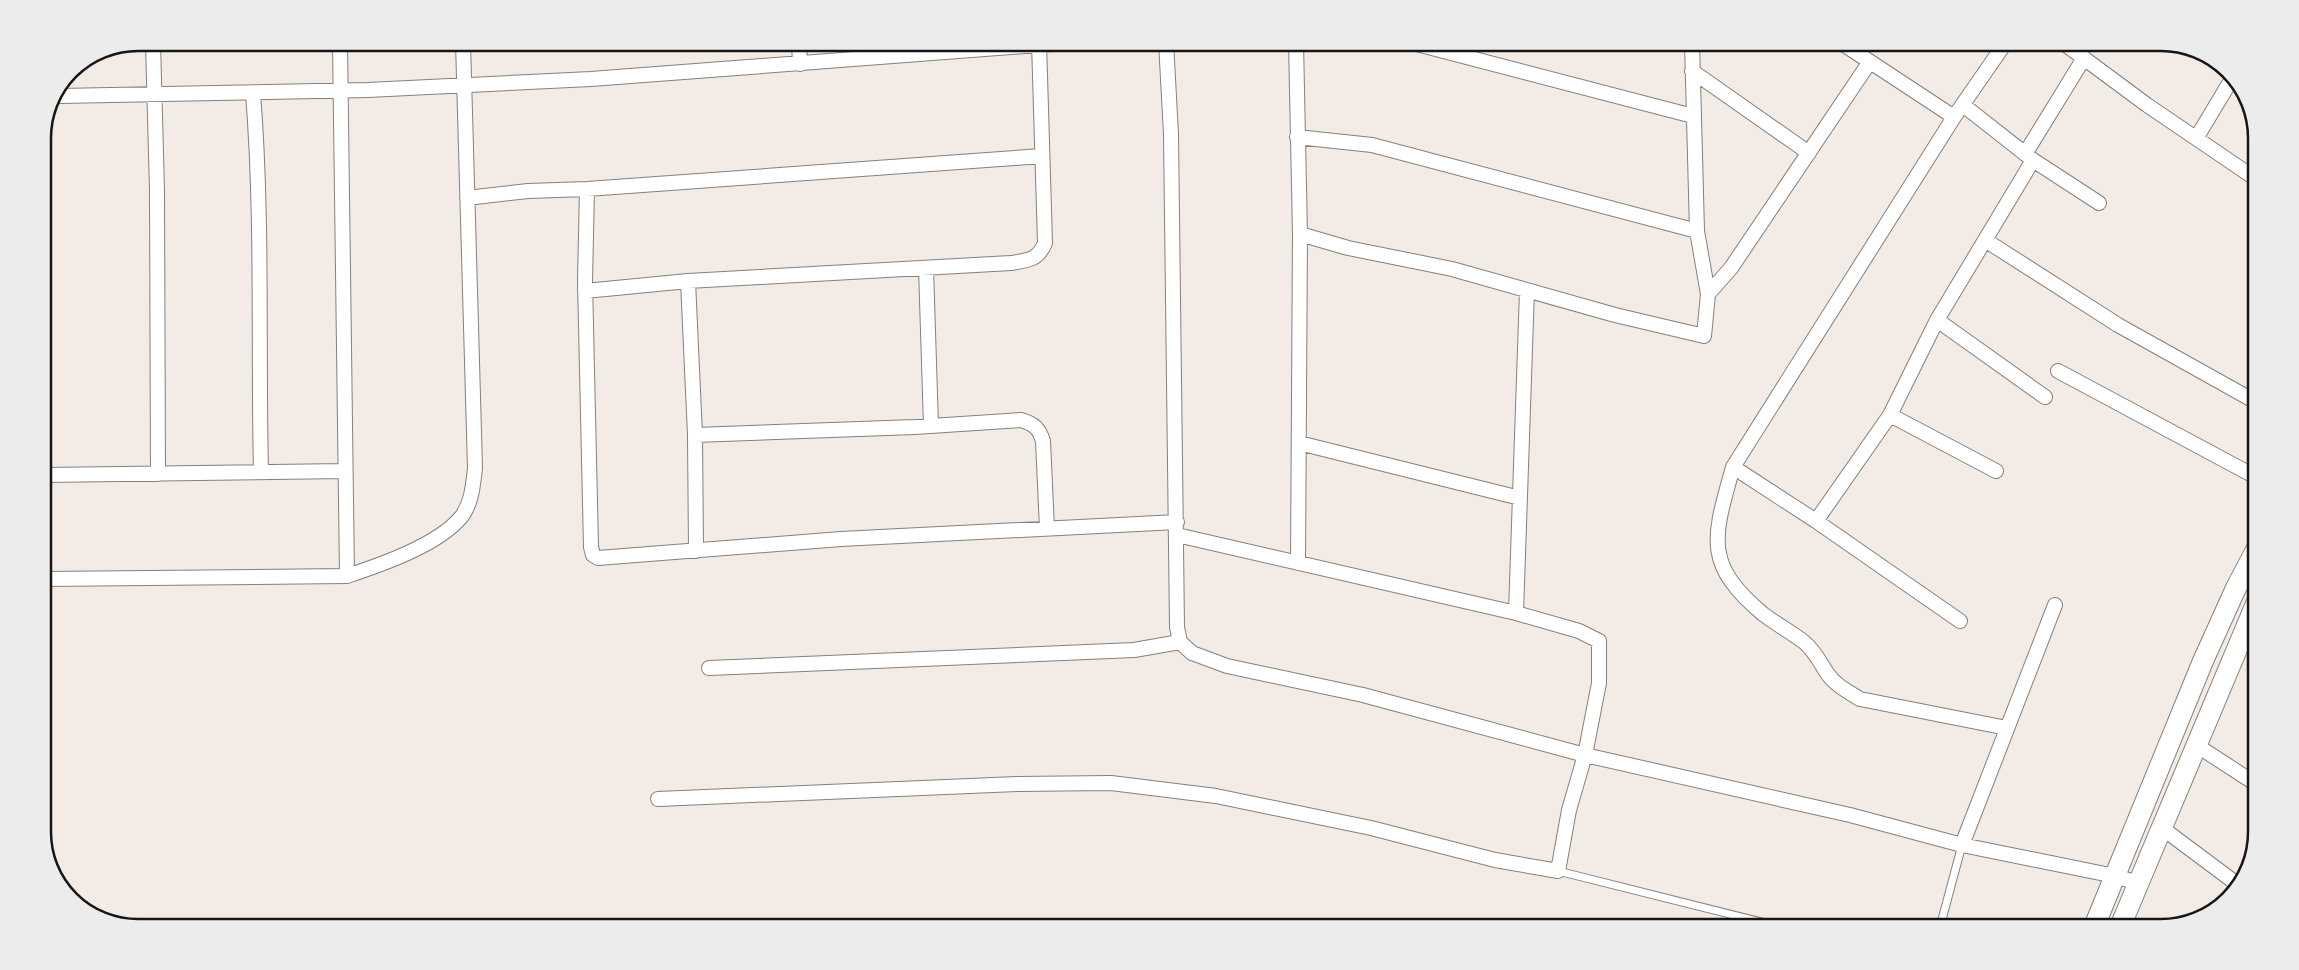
<svg xmlns="http://www.w3.org/2000/svg" width="2299" height="970" font-family="Quicksand,sans-serif">
<style>
.lines{fill:none;stroke-linecap:round;stroke-linejoin:round}
.lane-casing{stroke:#86807a;stroke-width:9}
.street-casing{stroke:#86807a;stroke-width:16}
.secondary-casing{stroke:#86807a;stroke-width:22}
.lane{stroke:#fff;stroke-width:7}
.street{stroke:#fff;stroke-width:14}
.secondary{stroke:#fff;stroke-width:20}
.rim{fill:none;stroke:#181614;stroke-width:2.5}
</style>
<rect width="100%" height="100%" fill="#f3ebe5"/>
<g class="lines">
<g class="lane-casing">
<path id="lane" d="M1558,871L1781,927
M1940,927L1962,845"/>
</g>
<g class="street-casing">
<path id="street" d="M153,42L157,191L158,474
M340,42L347,576
M799,42L800,64
M1296,42L1300,234L1298,563
M1409,42L1693,116
M1840,42L1954,117L2006,42
M2062,42L2147,105L2256,179
M1692,71L1809,153
M253,93C263,219 258,346 261,472
M59,96L368,90L591,79L1078,42
M1963,105L2033,160L2099,203
M1954,117L1733,467L1816,521L1960,621
M1297,137L1372,145L1697,231
M2197,137L2233,77
M2025,154L2084,58
M587,189L585,281L591,547L593,555L598,558L841,539L1177,522
M467,198L528,191L587,189L1042,156
M1300,234L1348,248L1452,269L1615,315L1704,336L1708,294L1697,231L1692,42
M1985,240L2118,325L2256,402
M926,268L931,426
M688,281L695,435L696,551
M585,291L688,281L1011,263C1029,260 1038,260 1045,243L1039,42
M1708,294L1731,268L1869,63
M1937,320L2045,397
M2058,371L2256,477
M1890,415L1996,471
M695,435L915,427L1021,420C1034,424 1039,428 1043,441L1047,529
M1299,443L1520,498
M1733,467C1714,536 1702,563 1763,614C1776,624 1791,632 1804,642C1814,650 1820,662 1827,673C1835,685 1847,691 1860,699L2007,728
M43,475L344,471
M1816,521L1890,415L1937,320L2033,160
M1177,535L1516,613L1579,631L1599,641V683L1585,755L1850,815L1962,845L2115,876L2138,883
M43,579L347,576C380,565 439,545 462,516C472,502 473,485 475,468L463,42
M1516,613L1527,290
M709,668L1134,650L1180,642
M2196,745L2256,784
M658,799L1017,784L1111,783L1216,796L1371,828L1495,860L1558,871L1569,810L1585,755L1363,695L1227,666L1192,653L1180,642L1177,627L1171,134L1166,42
M2162,828L2237,884
M1962,845L2055,605"/>
</g>
<g class="secondary-casing">
<path id="secondary" d="M2094,927L2203,661L2236,588L2256,550
M2120,927L2256,604"/>
</g>
<use href="#lane" class="lane"/>
<use href="#street" class="street"/>
<use href="#secondary" class="secondary"/>
</g>
<path d="M0 0H2299V970H0ZM138 51H2161A87 87 0 0 1 2248 138V832A87 87 0 0 1 2161 919H138A87 87 0 0 1 51 832V138A87 87 0 0 1 138 51Z" fill="#edecec" fill-rule="evenodd"/>
<path class="rim" d="M138 51H2161A87 87 0 0 1 2248 138V832A87 87 0 0 1 2161 919H138A87 87 0 0 1 51 832V138A87 87 0 0 1 138 51Z"/>
</svg>
